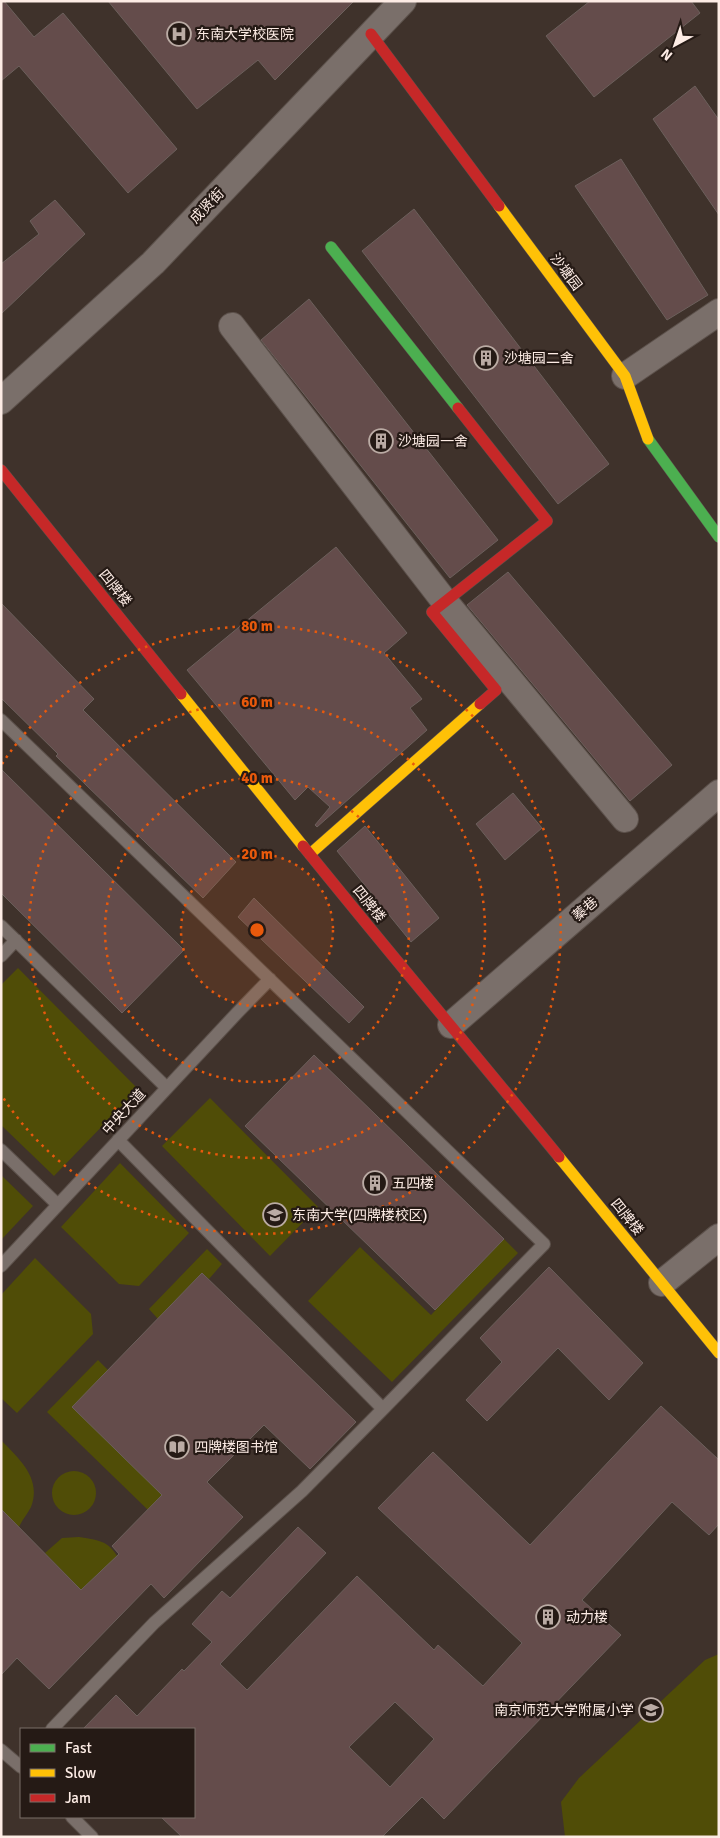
<svg xmlns="http://www.w3.org/2000/svg" width="720" height="1838" font-family="Signika,'Noto Sans SC',sans-serif">
<style>
.green{fill:#504d07}
.building{fill:#644c4b;stroke:#6c605c;fill-rule:evenodd}
.lines{fill:none;stroke-linecap:round;stroke-linejoin:round}
.lane-casing{stroke:#5c514b;stroke-width:14}
.street-casing{stroke:#5c514b;stroke-width:28}
.fast-casing{stroke:#5c514b;stroke-width:12}
.slow-casing{stroke:#5c514b;stroke-width:12}
.jam-casing{stroke:#5c514b;stroke-width:12}
.lane{stroke:#7a6f6a;stroke-width:12}
.street{stroke:#7a6f6a;stroke-width:26}
.fast{stroke:#4caf50;stroke-width:11}
.slow{stroke:#ffc107;stroke-width:11}
.jam{stroke:#c62828;stroke-width:11}
.ring{fill:none;stroke:#e8590c;stroke-width:2.5;stroke-dasharray:2.5 5}
.labels{text-anchor:middle;dominant-baseline:central;stroke-width:4.5;stroke-linejoin:round;paint-order:stroke}
.poi-label{font-size:14px;fill:#fdece5;stroke:#251a15;text-anchor:start}
.street-label{font-size:14px;fill:#fdece5;stroke:#251a15}
.centre{fill:#e8590c;stroke:#251a15;stroke-width:2.5}
.ring-label{font-size:15px;text-anchor:middle;font-weight:bold;fill:#e8590c;stroke:#251a15;stroke-width:4.5;stroke-linejoin:round;paint-order:stroke}
</style>
<rect width="100%" height="100%" fill="#3f322b"/>
<path class="green" d="M18,968L138,1089L54,1176L1,1125V985Z
M210,1098L318,1207L270,1256L162,1146Z
M120,1163L189,1233L139,1286L119,1284L61,1227Z
M1,1175L33,1206L1,1240Z
M504,1239L518,1253L392,1382L308,1301L360,1247L431,1315Z
M207,1249L222,1264L209,1279L202,1273L158,1319L149,1309Z
M35,1258L91,1314L93,1334L17,1413L1,1398V1295Z
M98,1360L108,1370L162,1495L148,1510L47,1412Z
M1,1440C19,1459 42,1478 31,1507C28,1513 22,1520 19,1527L1,1509Z
M52 1493a22 22 0 1 1 44 0a22 22 0 1 1-44 0Z
M79,1537C107,1541 110,1543 124,1567L108,1583L99,1573L81,1590L45,1553L62,1538Z
M719,1654V1837H565L561,1802L579,1778L705,1660Z"/>
<path class="building" d="M1,1H4L34,37L63,13L177,149L128,193L19,66L1,81Z
M108,1H354L275,80L258,60L197,109Z
M590,1H691L700,13L594,97L546,36Z
M695,86L719,120V215L653,119Z
M621,159L708,295L667,320L575,186Z
M55,200L85,234L1,314V264L39,234L30,221Z
M414,209L609,464L558,504L362,251Z
M309,299L498,540L450,578L261,340Z
M336,547L407,633L384,653L422,699L410,708L427,730L317,827L315,825L330,807L308,787L295,800L187,670Z
M508,572L672,765L630,801L467,605Z
M1,603L94,699L83,710L236,862L203,898L56,756L58,754L1,698Z
M1,769L184,950L122,1013L1,893Z
M513,793L542,828L505,860L476,824Z
M365,826L439,918L411,942L337,851Z
M254,898L364,1007L349,1023L238,917Z
M314,1055L504,1239L435,1310L245,1126Z
M549,1267L643,1363L609,1400L558,1348L487,1421L466,1400L502,1362L480,1338Z
M202,1273L356,1422L310,1469L264,1425L207,1482L243,1517L164,1598L151,1584L49,1689L17,1658L1,1675V1509L81,1590L119,1554L112,1546L162,1495L72,1407Z
M661,1406L719,1460V1524L709,1535L672,1502L582,1600L621,1635L444,1819L422,1797L382,1837H182L161,1817H194V1729H83L116,1695L137,1716L182,1669L184,1671L212,1642L192,1624L222,1591L230,1598L298,1527L326,1553L220,1664L247,1690L357,1576L434,1650L438,1645L483,1686L522,1643L378,1508L433,1452L530,1545ZM395,1702L434,1739L390,1787L349,1747Z"/>
<g class="lines">
<g class="lane-casing">
<path id="lane" d="M1,720L544,1244L383,1409
M1,926L167,1088
M1,956L16,940
M1,1150L58,1205
M1,1266L237,1013L270,979
M52,1729L154,1623L302,1491L383,1409L118,1140
M1,1750L21,1767
M72,1817L92,1837"/>
</g>
<g class="street-casing">
<path id="street" d="M232,326L445,602L625,819
M625,376L719,312
M1,401L153,263L403,1
M451,1025L719,793
M662,1283L719,1237"/>
</g>
<g class="fast-casing">
<path id="fast" d="M331,247L458,408
M648,439L719,537"/>
</g>
<g class="slow-casing">
<path id="slow" d="M499,206L625,376L648,439
M181,694L303,846
M310,854L480,704
M559,1157L719,1353"/>
</g>
<g class="jam-casing">
<path id="jam" d="M371,34L499,206
M458,408L547,521L432,612L496,690L480,704
M1,470L181,694
M303,846C387,950 474,1053 559,1157"/>
</g>
<use href="#lane" class="lane"/>
<use href="#street" class="street"/>
<use href="#fast" class="fast"/>
<use href="#slow" class="slow"/>
<use href="#jam" class="jam"/>
</g>
<circle cx="257" cy="930" r="76" fill="#e8590c" fill-opacity=".12"/>
<g class="ring">
<circle cx="257" cy="930" r="76"/>
<circle cx="257" cy="930" r="152"/>
<circle cx="257" cy="930" r="228"/>
<path d="M2 764A304 304 0 1 1 2 1096"/>
</g>
<defs>
<g id="hospital-ring" transform="scale(1.25)"><circle r="9.5" fill="#251a15" stroke="#baaba4" stroke-width="1.5"/><path d="M-5-5h3v3.5h4V-5h3V5h-3V1.5h-4V5h-3Z" fill="#baaba4"/></g>
<g id="building-ring" transform="scale(1.25)"><circle r="9.5" fill="#251a15" stroke="#baaba4" stroke-width="1.5"/><path d="M-4-6H4V6H1V3H-1V6H-4ZM-2.5-4.3h1.7v1.8h-1.7ZM.8-4.3h1.7v1.8H.8ZM-2.5-1h1.7V.8h-1.7ZM.8-1h1.7V.8H.8Z" fill="#baaba4"/></g>
<g id="university-ring" transform="scale(1.25)"><circle r="9.5" fill="#251a15" stroke="#baaba4" stroke-width="1.5"/><path d="M0-5L7-2L0 1L-7-2ZM-4 1L0 2.5L4 1V4Q0 6-4 4Z" fill="#baaba4"/></g>
<g id="library-ring" transform="scale(1.25)"><circle r="9.5" fill="#251a15" stroke="#baaba4" stroke-width="1.5"/><path d="M-6-4Q-3-5.5-.7-3.5V5Q-3 3-6 4ZM6-4Q3-5.5 .7-3.5V5Q3 3 6 4Z" fill="#baaba4"/></g>
<g id="school-ring" transform="scale(1.25)"><circle r="9.5" fill="#251a15" stroke="#baaba4" stroke-width="1.5"/><path d="M0-5L7-2L0 1L-7-2ZM-4 1L0 2.5L4 1V4Q0 6-4 4Z" fill="#baaba4"/></g>
</defs>
<g fill-rule="evenodd">
<use href="#hospital-ring" x="179" y="34"/>
<use href="#building-ring" x="486" y="358"/>
<use href="#building-ring" x="381" y="441"/>
<use href="#building-ring" x="375" y="1183"/>
<use href="#university-ring" x="275" y="1215"/>
<use href="#library-ring" x="177" y="1447"/>
<use href="#building-ring" x="548" y="1617"/>
<use href="#school-ring" x="651" y="1710"/>
</g>
<g class="labels">
<g class="poi-label">
<text x="196" y="34">东南大学校医院</text>
<text x="504" y="358">沙塘园二舍</text>
<text x="398" y="441">沙塘园一舍</text>
<text x="392" y="1183">五四楼</text>
<text x="292" y="1215">东南大学(四牌楼校区)</text>
<text x="194" y="1447">四牌楼图书馆</text>
<text x="566" y="1617">动力楼</text>
<text x="634" y="1710" text-anchor="end">南京师范大学附属小学</text>
</g>
<g class="street-label">
<text transform="translate(207 206) rotate(-46)">成贤街</text>
<text transform="translate(566 272) rotate(53)">沙塘园</text>
<text transform="translate(115 588) rotate(51)">四牌楼</text>
<text transform="translate(369 904) rotate(51)">四牌楼</text>
<text transform="translate(585 909) rotate(-41)">蓁巷</text>
<text transform="translate(124 1112) rotate(-47)">中央大道</text>
<text transform="translate(627 1217) rotate(51)">四牌楼</text>
</g>
</g>
<circle cx="257" cy="930" r="8" class="centre"/>
<g class="ring-label">
<text x="257" y="631">80 m</text>
<text x="257" y="707">60 m</text>
<text x="257" y="783">40 m</text>
<text x="257" y="859">20 m</text>
</g>
<rect width="720" height="1838" fill="none" stroke="#fdece5" stroke-width="5"/>
<rect x="20" y="1728" width="175" height="90" fill="#251a15" stroke="#7b6e68"/>
<rect x="30" y="1744" width="25" height="8" fill="#4caf50" stroke="#7b6e68"/>
<text x="65" y="1753" font-size="15" fill="#fdece5">Fast</text>
<rect x="30" y="1769" width="25" height="8" fill="#ffc107" stroke="#7b6e68"/>
<text x="65" y="1778" font-size="15" fill="#fdece5">Slow</text>
<rect x="30" y="1794" width="25" height="8" fill="#c62828" stroke="#7b6e68"/>
<text x="65" y="1803" font-size="15" fill="#fdece5">Jam</text>
<g transform="translate(675 45) rotate(220)" stroke="#251a15" stroke-width="4" paint-order="stroke">
<path d="M0-4L9 19L0 12L-9 19Z" fill="#fdece5"/>
<text y="-8" font-size="14" font-weight="bold" text-anchor="middle" fill="#fdece5">N</text>
</g>
</svg>
